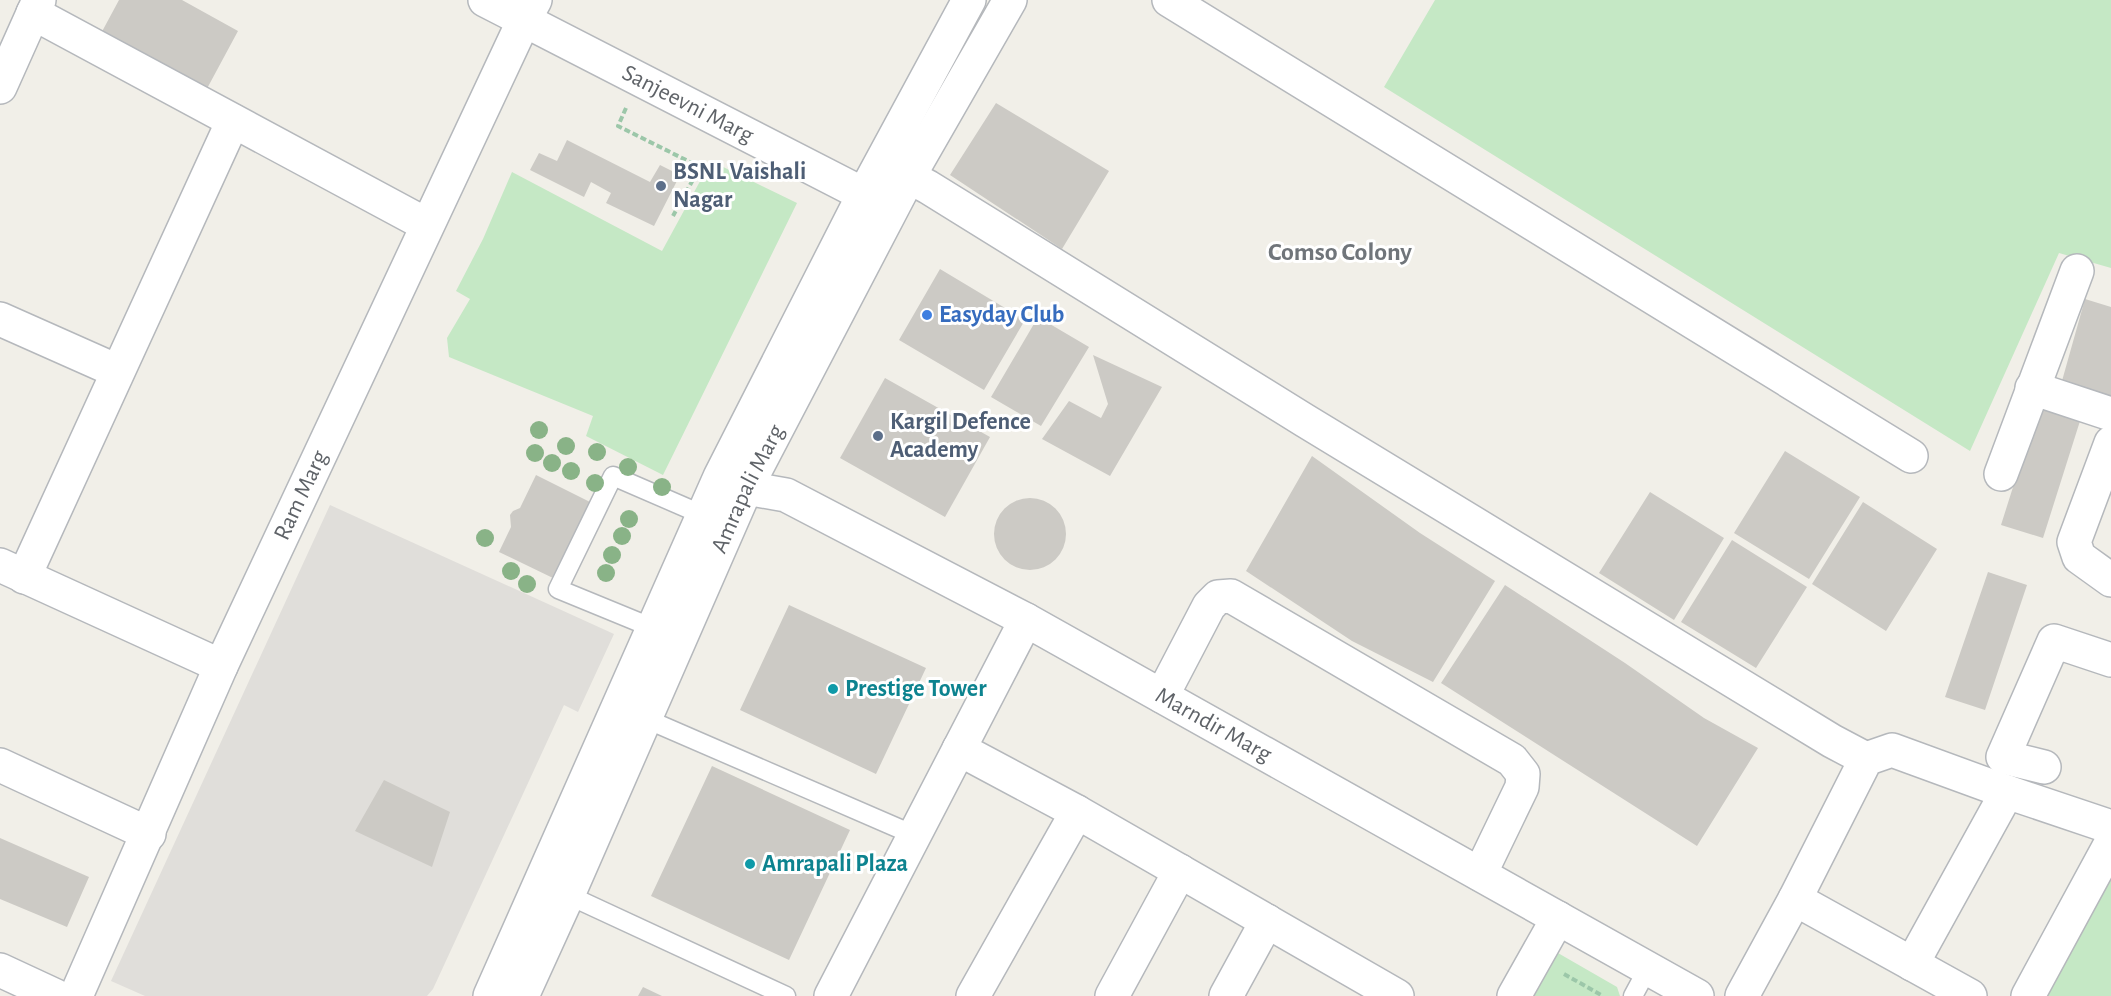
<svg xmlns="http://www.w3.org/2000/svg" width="2111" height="996" font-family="'Alegreya Sans',sans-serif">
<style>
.industrial{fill:#e0deda}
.green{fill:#c5e8c5}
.building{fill:#cccac5}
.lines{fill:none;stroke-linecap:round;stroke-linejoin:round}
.service-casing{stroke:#b5b8bc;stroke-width:21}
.minor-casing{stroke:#b5b8bc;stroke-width:36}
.tertiary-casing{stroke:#b5b8bc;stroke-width:36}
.path{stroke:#9cc7a9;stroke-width:4;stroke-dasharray:6 3;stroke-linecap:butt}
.service{stroke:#fff;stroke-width:18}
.minor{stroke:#fff;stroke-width:33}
.tertiary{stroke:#fff;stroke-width:33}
.tree{fill:#89b387}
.service-dot{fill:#5c6f8a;stroke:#fff;stroke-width:2}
.shop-dot{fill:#3f7fe0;stroke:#fff;stroke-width:2}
.culture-dot{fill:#0f9aa8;stroke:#fff;stroke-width:2}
.labels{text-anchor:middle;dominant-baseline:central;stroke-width:6;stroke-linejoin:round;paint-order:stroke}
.street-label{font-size:24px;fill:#5f6368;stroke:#fff}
.service-label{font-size:24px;font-weight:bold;fill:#4e5e75;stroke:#fff;text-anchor:start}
.shop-label{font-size:24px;font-weight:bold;fill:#366cbe;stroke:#fff;text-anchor:start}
.culture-label{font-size:24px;font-weight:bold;fill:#0d838f;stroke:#fff;text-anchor:start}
.neighbourhood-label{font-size:26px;font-weight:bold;fill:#70757a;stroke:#fff}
</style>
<rect width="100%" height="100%" fill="#f1efe8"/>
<path class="industrial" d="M330,505L614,634L578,712L564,705L433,989L427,996H145L111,981Z"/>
<path class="green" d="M1435,0H2111V268L2059,253L1970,451L1384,87Z
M711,161L797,203L663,475L586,436L593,416L449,357L447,338L470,299L456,291L483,239L512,172L662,251Z
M2111,854V996H2036Z
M1551,949L1617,987L1620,996H1525Z"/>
<path class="building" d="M119,0H182L238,31L203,96L98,39Z
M996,103L1109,171L1062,249L950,175Z
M567,140L650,182L660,165L680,175L654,226L606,203L611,193L591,182L584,197L530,170L539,153L557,161Z
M940,269L1025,320L984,390L899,340Z
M2085,299L2111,307V402L2060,388Z
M1038,317L1089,347L1041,426L991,397Z
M1093,355L1162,387L1110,476L1042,439L1069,401L1101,418L1108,404Z
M885,378L990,437L945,517L840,458Z
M2038,408L2080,421L2043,538L2001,525Z
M1785,451L1860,497L1809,579L1734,533Z
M1312,456L1420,533L1495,581L1433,682L1352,641L1246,571Z
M536,475L592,503L555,579L499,552L511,527L510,515L513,511L520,508Z
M1650,492L1724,538L1674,620L1599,573Z
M994 534a36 36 0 1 1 72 0a36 36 0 1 1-72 0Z
M1863,502L1937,549L1886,631L1812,584Z
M1732,540L1807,587L1756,668L1681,622Z
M1988,572L2027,585L1985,710L1945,697Z
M1505,585L1625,663L1704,718L1758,748L1697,846L1441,683Z
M789,605L926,668L876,774L740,710Z
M712,766L850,830L789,960L651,896Z
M384,780L450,812L432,867L355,831Z
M0,838L89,877L67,927L0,899Z
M643,987L662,996H638Z"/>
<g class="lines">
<g class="service-casing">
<path id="service" d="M653,628L558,589L613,476L703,515
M644,718L914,835
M568,895L786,996
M1633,996L1647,970"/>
</g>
<g class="minor-casing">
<g id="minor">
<path id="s1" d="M485,0L890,208"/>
<path d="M1169,0L1911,456"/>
<path d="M33,13L427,225"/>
<path d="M0,87L39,0"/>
<path d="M883,163L928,187L1304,420L1832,741L1866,759"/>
<path d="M0,319L117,371"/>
<path d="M2032,388L2111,414"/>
<path d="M2111,443L2074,542L2079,557L2111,580"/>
<path d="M2001,474L2077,271"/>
<path id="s2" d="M722,478L746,488L786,495L1026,620L1697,996"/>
<path d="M0,565L221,666"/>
<path d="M24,577L233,121"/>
<path d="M1162,696L1209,606L1218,597L1231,596L1512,760L1523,774L1522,787L1480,874"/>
<path d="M959,749L1077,812L1397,996"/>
<path d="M0,765L149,834"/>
<path d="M2044,767L2003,757L2054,641L2111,660"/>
<path d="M1795,899L1970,996"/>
<path d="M1912,964L2007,792"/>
<path id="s3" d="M76,996L221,666L524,20L535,0"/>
<path d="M831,996L1026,620"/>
<path d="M973,996L1077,812"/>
<path d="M1112,996L1180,871"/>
<path d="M1226,996L1267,921"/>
<path d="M1514,996L1558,918"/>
<path d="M1742,996L1795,899L1866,759L1892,750L2007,792L2111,827"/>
<path d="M2028,996L2111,843"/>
</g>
</g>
<g class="tertiary-casing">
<g id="tertiary">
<path d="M0,970L56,996"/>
<path d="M490,996L720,477L864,194L969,0"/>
<path id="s4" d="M522,996L568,895L746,488L909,176L1010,0"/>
</g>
</g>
<path class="path" d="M626,108L618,126L700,167L673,216
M1564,974L1603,996"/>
<use href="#service" class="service"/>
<use href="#minor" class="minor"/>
<use href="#tertiary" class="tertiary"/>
</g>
<g class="tree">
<circle cx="539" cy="430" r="9"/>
<circle cx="566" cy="446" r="9"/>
<circle cx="597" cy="452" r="9"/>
<circle cx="535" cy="453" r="9"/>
<circle cx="552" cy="463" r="9"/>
<circle cx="628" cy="467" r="9"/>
<circle cx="571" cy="471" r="9"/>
<circle cx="595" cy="483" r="9"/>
<circle cx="662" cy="487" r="9"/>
<circle cx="629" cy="519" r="9"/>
<circle cx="622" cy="536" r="9"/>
<circle cx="485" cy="538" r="9"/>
<circle cx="612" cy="555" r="9"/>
<circle cx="511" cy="571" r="9"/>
<circle cx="606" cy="573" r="9"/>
<circle cx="527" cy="584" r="9"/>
</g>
<g class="service-dot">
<circle cx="661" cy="186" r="6"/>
<circle cx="878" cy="436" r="6"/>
</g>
<circle class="shop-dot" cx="927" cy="315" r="6"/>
<g class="culture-dot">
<circle cx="833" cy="689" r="6"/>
<circle cx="750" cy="864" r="6"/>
</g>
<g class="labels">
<g class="street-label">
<text stroke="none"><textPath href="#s1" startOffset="228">Sanjeevni Marg</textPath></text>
<text stroke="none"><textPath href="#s4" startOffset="555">Amrapali Marg</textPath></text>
<text stroke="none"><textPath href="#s3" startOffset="549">Ram Marg</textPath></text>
<text stroke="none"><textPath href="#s2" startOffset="552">Marndir Marg</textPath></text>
</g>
<g class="service-label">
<text x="673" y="172">BSNL Vaishali<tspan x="673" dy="28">Nagar</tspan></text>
<text x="890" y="422">Kargil Defence<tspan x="890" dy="28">Academy</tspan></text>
</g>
<g class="shop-label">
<text x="939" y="315">Easyday Club</text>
</g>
<g class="culture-label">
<text x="845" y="689">Prestige Tower</text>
<text x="762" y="864">Amrapali Plaza</text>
</g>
<g class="neighbourhood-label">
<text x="1340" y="252">Comso Colony</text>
</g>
</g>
</svg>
